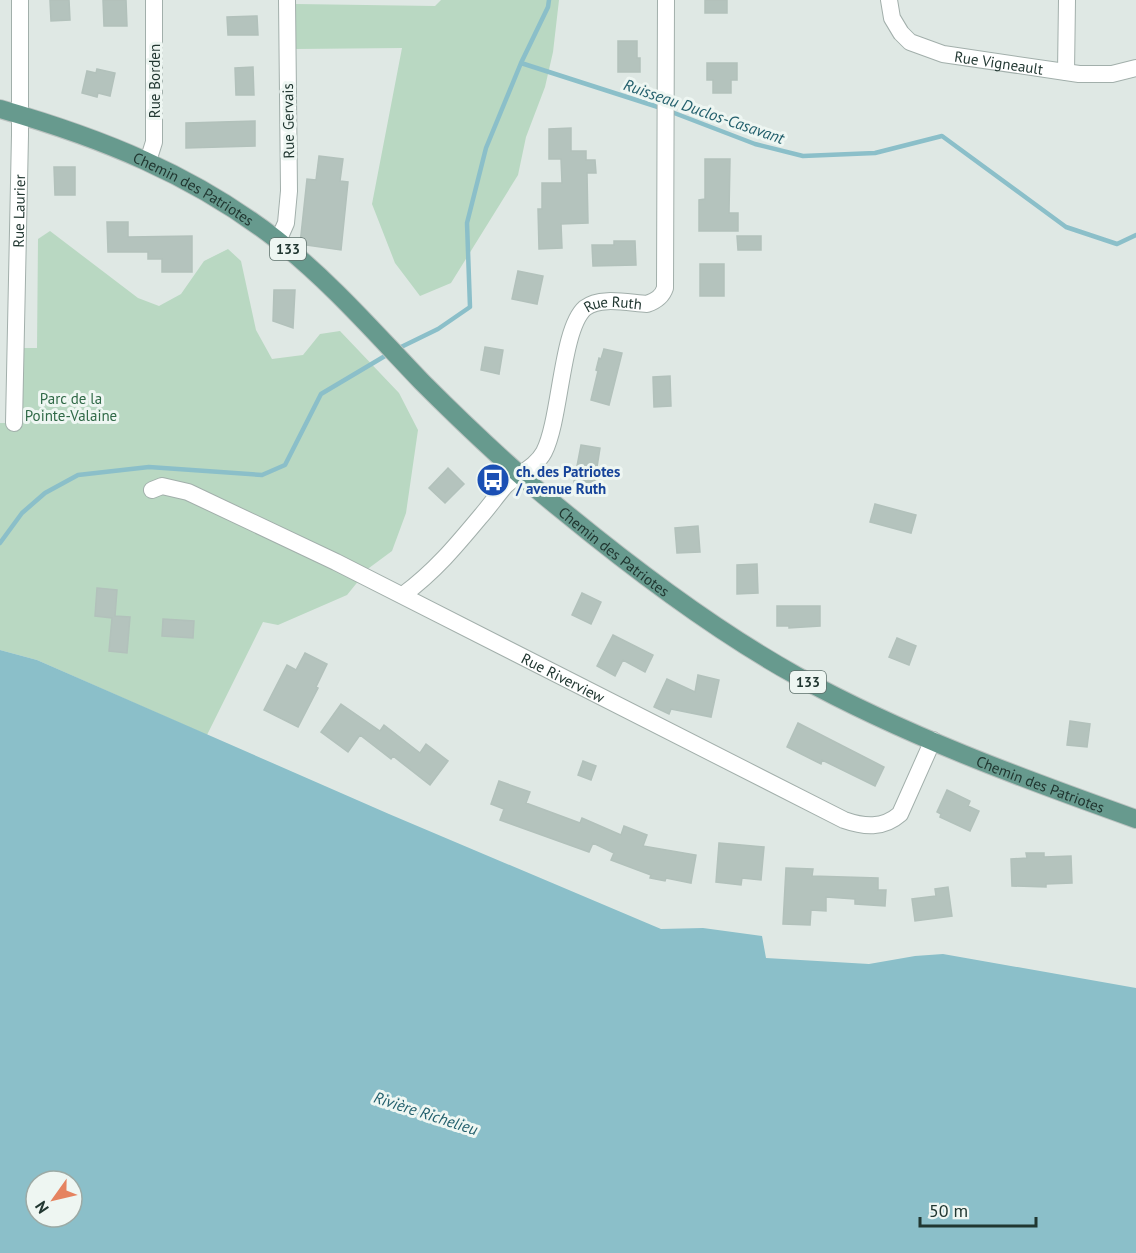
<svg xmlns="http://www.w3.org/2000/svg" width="1136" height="1253" font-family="'PT Sans',sans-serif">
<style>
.green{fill:#b9d8c2}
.water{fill:#8bbfc9;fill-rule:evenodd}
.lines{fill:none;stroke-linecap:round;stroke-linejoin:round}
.stream{stroke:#8bbfc9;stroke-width:4.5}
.building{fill:#b4c3bd;stroke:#b2c1bb;stroke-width:1.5}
.minor-casing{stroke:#a2afab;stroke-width:18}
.major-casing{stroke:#bcc3c1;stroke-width:20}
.minor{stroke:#fff;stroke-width:16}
.major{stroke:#679a8e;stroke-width:18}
.labels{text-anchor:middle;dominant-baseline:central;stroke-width:6;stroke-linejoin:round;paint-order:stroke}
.shield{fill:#eef6f2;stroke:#5e706b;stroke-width:1.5}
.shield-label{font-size:14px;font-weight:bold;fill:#213731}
.street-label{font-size:15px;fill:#213731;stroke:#eef6f2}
.park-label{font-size:15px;fill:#306947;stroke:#eef6f2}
.transit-label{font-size:15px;font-weight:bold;fill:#164399;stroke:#eef6f2;text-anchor:start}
.water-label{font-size:16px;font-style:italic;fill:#225f6c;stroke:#eef6f2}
</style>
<rect width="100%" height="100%" fill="#dfe8e4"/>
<path class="green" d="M441,0H559L553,52L545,87L526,137L518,175L451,283L420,296L395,263L372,204L402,48L295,49L296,4L435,6Z
M50,231L138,298L159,306L181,294L204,261L228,249L241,261L256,330L272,359L303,355L320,334L340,331L399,393L418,430L406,513L392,551L369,568L347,595L278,625L263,622L207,735L37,660L0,650V423H13L15,348H37L38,239Z"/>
<path class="water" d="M0,650L37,660L389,814L661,929L703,928L762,936L766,958L869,964L915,956L943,954L1136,988V1253H0ZM36,1181H72V1217H36Z"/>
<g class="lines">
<path class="stream" d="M521,63L661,108
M669,111L755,144L803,156L875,153L942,136L1066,227L1117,244L1136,235
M397,349L438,329L470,307L467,223L486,148L521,63L548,7L549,0
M0,543L22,513L45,493L78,475L149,467L262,475L285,465L321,394L390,353"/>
</g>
<path class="building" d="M50,0H69L70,20L51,21Z
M103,0H126L127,26H104Z
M705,0H727V13H705Z
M257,16L258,35H228L227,17Z
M618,41H637V58H640V72H618Z
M707,63H737V80H731V93H713V80H707Z
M253,67L254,95H236L235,68Z
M97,69L115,73L110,96L98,93L97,97L82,93L87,71L96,73Z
M255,121V146L186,148V123Z
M571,128V151H586V160H595L596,173H587L588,223L561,224L562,248L539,249L538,209H542V183H562L561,159H549V129Z
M319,156L343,159L340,181L348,182L341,250L300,244L307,179L316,180Z
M705,159H730L729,213H738V231H699V200L705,199Z
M54,167H75V195H55Z
M107,222H128V237L192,236V272H162V259H148V252H108Z
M737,236H761V250H738Z
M614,241H635L636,265L593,266L592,245H614Z
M700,264H724V296H700Z
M518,271L543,276L537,304L512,299Z
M274,290H295L293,328L273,321Z
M485,347L503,350L499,374L481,370Z
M604,349L622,353L609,405L591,400L598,371L596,370L599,358L601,359Z
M670,376L671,406L654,407L653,377Z
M581,445L600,448L594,486L574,482Z
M448,468L464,484L445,503L429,488Z
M875,504L916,515L911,533L870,522Z
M698,526L700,552L677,553L675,528Z
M757,564L758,593L737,594V565Z
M97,588L117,590L115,616L130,617L127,653L109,651L112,618L95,616Z
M582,593L601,602L591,624L572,615Z
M777,606H820V626L789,628V626H777Z
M163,619L194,621L193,638L162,636Z
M613,635L653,655L645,672L623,660L615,676L597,666Z
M897,638L916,646L909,665L889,657Z
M305,653L327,664L316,687L318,688L298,727L264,710L287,665L296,670Z
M698,675L719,680L711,717L671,709L669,714L654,707L667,679L695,692Z
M341,704L380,731L384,725L420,753L426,744L448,761L430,785L393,756L391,759L360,735L348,752L321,732Z
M1070,721L1090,724L1087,747L1067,745Z
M798,723L884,767L875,786L822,760L821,764L787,747Z
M583,761L596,766L591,780L578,775Z
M499,781L530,792L526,803L580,823L582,818L621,835L624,826L647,835L643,846L696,855L691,883L666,878L665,881L650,878L651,875L611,860L614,853L593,843L589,852L500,820L504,809L491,804Z
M947,790L970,801L968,806L979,811L970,831L940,817L941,814L937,812Z
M719,843L764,847L761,880L742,878L741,885L716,882Z
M1026,853H1044V857L1071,856L1072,883L1046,884V887L1012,886L1011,859L1027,858Z
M786,868L813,869L812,876L878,878V890H886L885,906L855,904V899L826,897V911L811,910L810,925L783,924Z
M948,887L952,916L915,921L912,899L936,896L935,889Z"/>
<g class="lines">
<g class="minor-casing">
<g id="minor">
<path id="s1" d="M889,0L892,18L901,33L910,42L943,54L1079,74H1112L1136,68"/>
<path d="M1066,72L1067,0"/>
<path d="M148,161L154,142V0"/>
<path d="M278,241L286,223L289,191L287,0"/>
<path id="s2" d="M14,423L20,135V0"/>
<path id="s3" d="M152,490L162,486L188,492L336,562L844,820C864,827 883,829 900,814L933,740"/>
<path id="s4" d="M403,595C435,571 455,547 480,517C489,507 497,495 506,485C518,474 536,467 544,452C561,419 561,329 585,308C600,296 629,303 647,304C656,301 662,297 665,288L666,0"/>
</g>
</g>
<g class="major-casing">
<g id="major">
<path id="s5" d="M0,109C101,138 192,174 276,239C330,281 375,333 422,382C467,427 513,471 563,511C636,571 714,630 797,676C904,735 1021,778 1136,819"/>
</g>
</g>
<use href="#minor" class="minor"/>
<use href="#major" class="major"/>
</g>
<defs>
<g id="bus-disc" transform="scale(1.725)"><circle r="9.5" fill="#1a4fb4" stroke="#eef6f2"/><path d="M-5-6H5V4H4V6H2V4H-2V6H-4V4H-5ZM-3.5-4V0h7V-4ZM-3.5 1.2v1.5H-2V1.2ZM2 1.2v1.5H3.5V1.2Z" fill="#fff"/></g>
</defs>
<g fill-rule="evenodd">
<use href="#bus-disc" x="493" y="480"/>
</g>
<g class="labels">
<g class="shield">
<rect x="270" y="238" width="36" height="22" rx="4.5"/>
<rect x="790" y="671" width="36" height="22" rx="4.5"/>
</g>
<g class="shield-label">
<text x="288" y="249">133</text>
<text x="808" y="682">133</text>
</g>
<g class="street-label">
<text stroke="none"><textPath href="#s1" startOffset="140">Rue Vigneault</textPath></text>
<text transform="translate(154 81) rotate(-90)">Rue Borden</text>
<text transform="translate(288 121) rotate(-91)">Rue Gervais</text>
<text stroke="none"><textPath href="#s5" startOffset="210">Chemin des Patriotes</textPath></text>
<text stroke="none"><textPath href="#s2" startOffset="212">Rue Laurier</textPath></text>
<text stroke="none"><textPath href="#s4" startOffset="382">Rue Ruth</textPath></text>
<text stroke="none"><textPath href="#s5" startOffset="768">Chemin des Patriotes</textPath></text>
<text stroke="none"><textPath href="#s3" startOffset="456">Rue Riverview</textPath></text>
<text stroke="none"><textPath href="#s5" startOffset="1256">Chemin des Patriotes</textPath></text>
</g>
<g class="park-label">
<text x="71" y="398">Parc de la<tspan x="71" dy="17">Pointe-Valaine</tspan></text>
</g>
<g class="transit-label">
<text x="516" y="471">ch. des Patriotes<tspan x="516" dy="17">/ avenue Ruth</tspan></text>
</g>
<g class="water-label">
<text transform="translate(704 111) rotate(19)">Ruisseau Duclos-Casavant</text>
<text transform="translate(426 1113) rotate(18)">Rivière Richelieu</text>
</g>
</g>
<g transform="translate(54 1199) rotate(236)"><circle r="28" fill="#eef6f2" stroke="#9caaa5" stroke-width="1.5"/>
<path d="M0-4.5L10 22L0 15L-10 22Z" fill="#e58360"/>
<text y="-9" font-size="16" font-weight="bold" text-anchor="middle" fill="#213731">N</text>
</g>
<path d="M920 1217v9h116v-9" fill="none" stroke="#213731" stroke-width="3"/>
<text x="929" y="1217" font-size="18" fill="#213731" stroke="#eef6f2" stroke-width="4.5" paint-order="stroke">50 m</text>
</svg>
